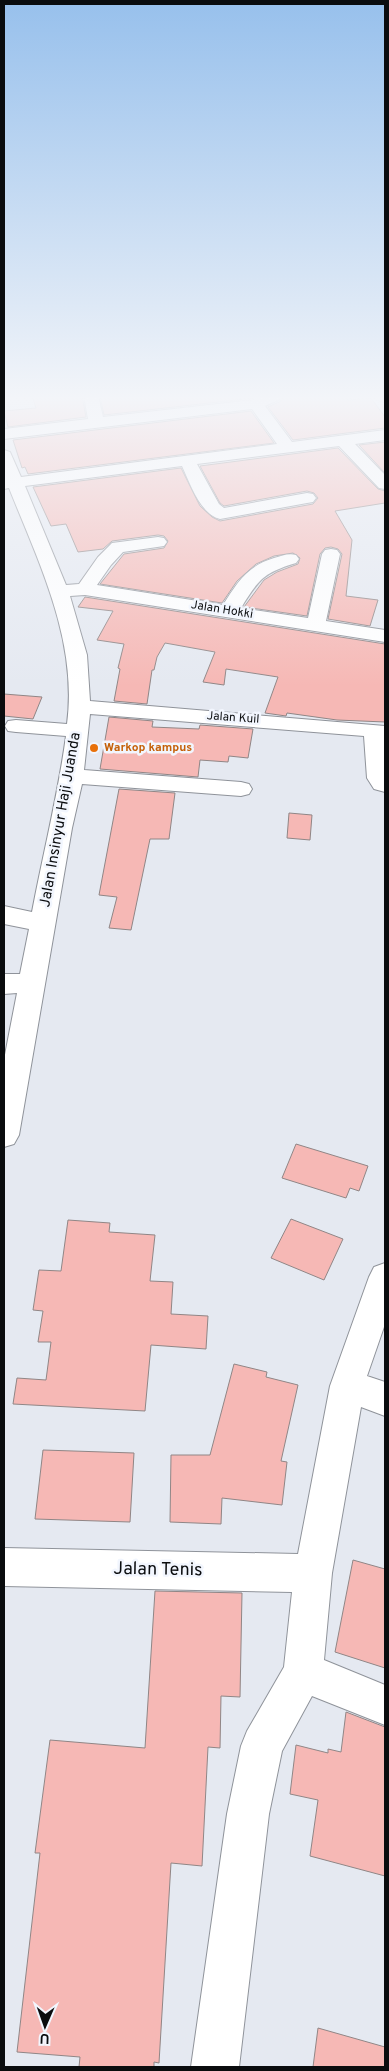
<svg xmlns="http://www.w3.org/2000/svg" width="389" height="2071" font-family="Overpass,sans-serif">
<style>
.building{fill:#f6b8b5;stroke:#908686}
.lines{fill:none;stroke-linecap:round;stroke-linejoin:round}
.minor-casing{stroke:#8f939a;stroke-width:2}
.minor{fill:#fff;fill-rule:evenodd}
.food-dot{fill:#e8710a;stroke:#f2f6fe;stroke-width:2}
.labels{text-anchor:middle;dominant-baseline:central;stroke-width:5;stroke-linejoin:round;paint-order:stroke}
.far-street-label{font-size:12px;fill:#0a0c0e;stroke:#f2f6fe}
.far-food-label{font-size:12px;font-weight:bold;fill:#c56008;stroke:#f2f6fe;text-anchor:start}
.street-label{font-size:15px;fill:#0a0c0e;stroke:#f2f6fe}
.near-street-label{font-size:18px;fill:#0a0c0e;stroke:#f2f6fe}
</style>
<rect width="100%" height="100%" fill="#e5e9f1"/>
<path class="building" d="M32,396H82L86,417L8,427L4,411L36,408Z
M100,396H259L253,398L104,415Z
M284,396H346L348,400L371,398L385,417V428L293,440L268,407L281,401Z
M251,411L274,443L28,474L25,467L22,468L13,440Z
M385,442V473L359,445Z
M338,448L378,489L385,491V503L335,511L352,540L346,596L378,600L370,626L328,619L342,554L338,549L331,547L325,548L320,554L307,616L244,607L264,580L277,572L298,564L300,558L293,553L274,556L256,564L237,581L222,603L100,584L124,554L164,548L168,541L164,536L158,535L112,541L103,549L78,552L66,524L51,526L33,487L181,468L200,506L212,517L220,521L313,504L318,498L314,493L307,491L224,506L220,503L200,466Z
M85,597L385,644V722L337,720L287,713L286,716L265,713L278,677L226,669L224,685L203,682L215,652L165,643L157,657L154,670H152L147,704L114,701L120,669L118,668L124,644L97,640L113,611L78,607Z
M4,694L42,697L33,719L4,716Z
M109,717L153,721L152,727L199,729L200,725L253,729L248,758L229,756L228,762L200,760L198,777L100,769Z
M119,789L175,793L169,839H150L131,930L109,928L117,897L99,895Z
M289,813L312,815L310,840L287,838Z
M296,1144L368,1166L359,1191L350,1188L346,1198L282,1178Z
M291,1219L343,1239L324,1280L271,1258Z
M68,1220L110,1223L109,1232L155,1235L150,1281L173,1282L171,1314L208,1316L206,1349L151,1345L145,1411L13,1404L17,1378L46,1380L51,1342H38L43,1311L33,1310L39,1270L61,1271Z
M234,1364L267,1372L266,1377L298,1385L281,1461L287,1462L282,1505L222,1498L221,1524L170,1522L171,1455H210Z
M43,1450L134,1453L130,1522L35,1519Z
M353,1560L385,1569V1668L335,1652Z
M155,1591L242,1593L240,1697L221,1696L220,1748L208,1747L202,1866L171,1863L159,2063L154,2062V2067H79L80,2057L17,2052L40,1853H35L50,1740L145,1748Z
M346,1712L385,1727V1876L310,1856L318,1800L290,1794L296,1745L328,1753V1749L341,1752Z
M318,2028L385,2047V2067H313Z"/>
<g class="lines">
<g class="minor-casing">
<path id="minor" d="M84,396H98L103,417L253,400L263,396H282L280,399L265,406L292,442L385,430V440L355,444L385,475V489L379,488L339,446L197,464L219,504L224,508L307,493L313,494L316,498L313,502L307,503L220,519C200,514 190,483 182,466L25,486L66,585L79,584L98,557L112,543L158,537L164,538L167,542L164,546L123,552L111,565L97,585L223,605C237,583 247,566 274,558C282,556 288,553 296,555L299,559L296,563C263,573 259,579 241,608L308,618L322,554L325,550L331,549L337,550L340,554L326,621L385,630V642L85,595L70,596L87,655L90,701L385,726V792L374,789L367,778L364,736L90,714L84,770L241,782L249,784L252,789L249,794L241,796L82,784L72,828L19,1135L14,1144L4,1147V1060L17,993L4,994V974H20L29,929L4,924V906L32,912C43,854 58,795 66,736L16,732L8,731L5,726L8,721L16,720L67,724C78,641 39,563 9,488L4,489L5,479L4,450L10,452L21,477L277,444L252,409L4,439V429L88,419Z
M376,396H385V402L380,401Z
M385,1263V1324L367,1376L385,1382V1416L361,1407L332,1573L324,1660L385,1685V1725L312,1696L282,1751L269,1814L239,2067H191L227,1814L241,1746L247,1731L284,1667L292,1592L4,1586V1548L298,1554L330,1386L369,1277L374,1267Z"/>
</g>
<use href="#minor" class="minor"/>
</g>
<linearGradient id="sky" x2="0" y2="1"><stop stop-color="#97c0ec"/><stop offset="0.58" stop-color="#f3f5f9"/><stop offset="1" stop-color="#f3f5f9" stop-opacity="0"/></linearGradient>
<rect width="389" height="686" fill="url(#sky)"/>
<circle class="food-dot" cx="94" cy="748" r="5"/>
<g class="labels">
<g class="far-street-label">
<text transform="translate(222 610) rotate(9)">Jalan Hokki</text>
<text transform="translate(233 718) rotate(4)">Jalan Kuil</text>
</g>
<g class="far-food-label">
<text x="104" y="748">Warkop kampus</text>
</g>
<g class="street-label">
<text transform="translate(61 820) rotate(-80)">Jalan Insinyur Haji Juanda</text>
</g>
<g class="near-street-label">
<text transform="translate(158 1570) rotate(1)">Jalan Tenis</text>
</g>
</g>
<rect width="389" height="2071" fill="none" stroke="#0a0c0e" stroke-width="10"/>
<g transform="translate(45 2026) rotate(182)" stroke="#f2f6fe" stroke-width="4" paint-order="stroke">
<path d="M0-4L9 19L0 12L-9 19Z" fill="#0a0c0e"/>
<text y="-8" font-size="14" font-weight="bold" text-anchor="middle" fill="#0a0c0e">U</text>
</g>
</svg>
